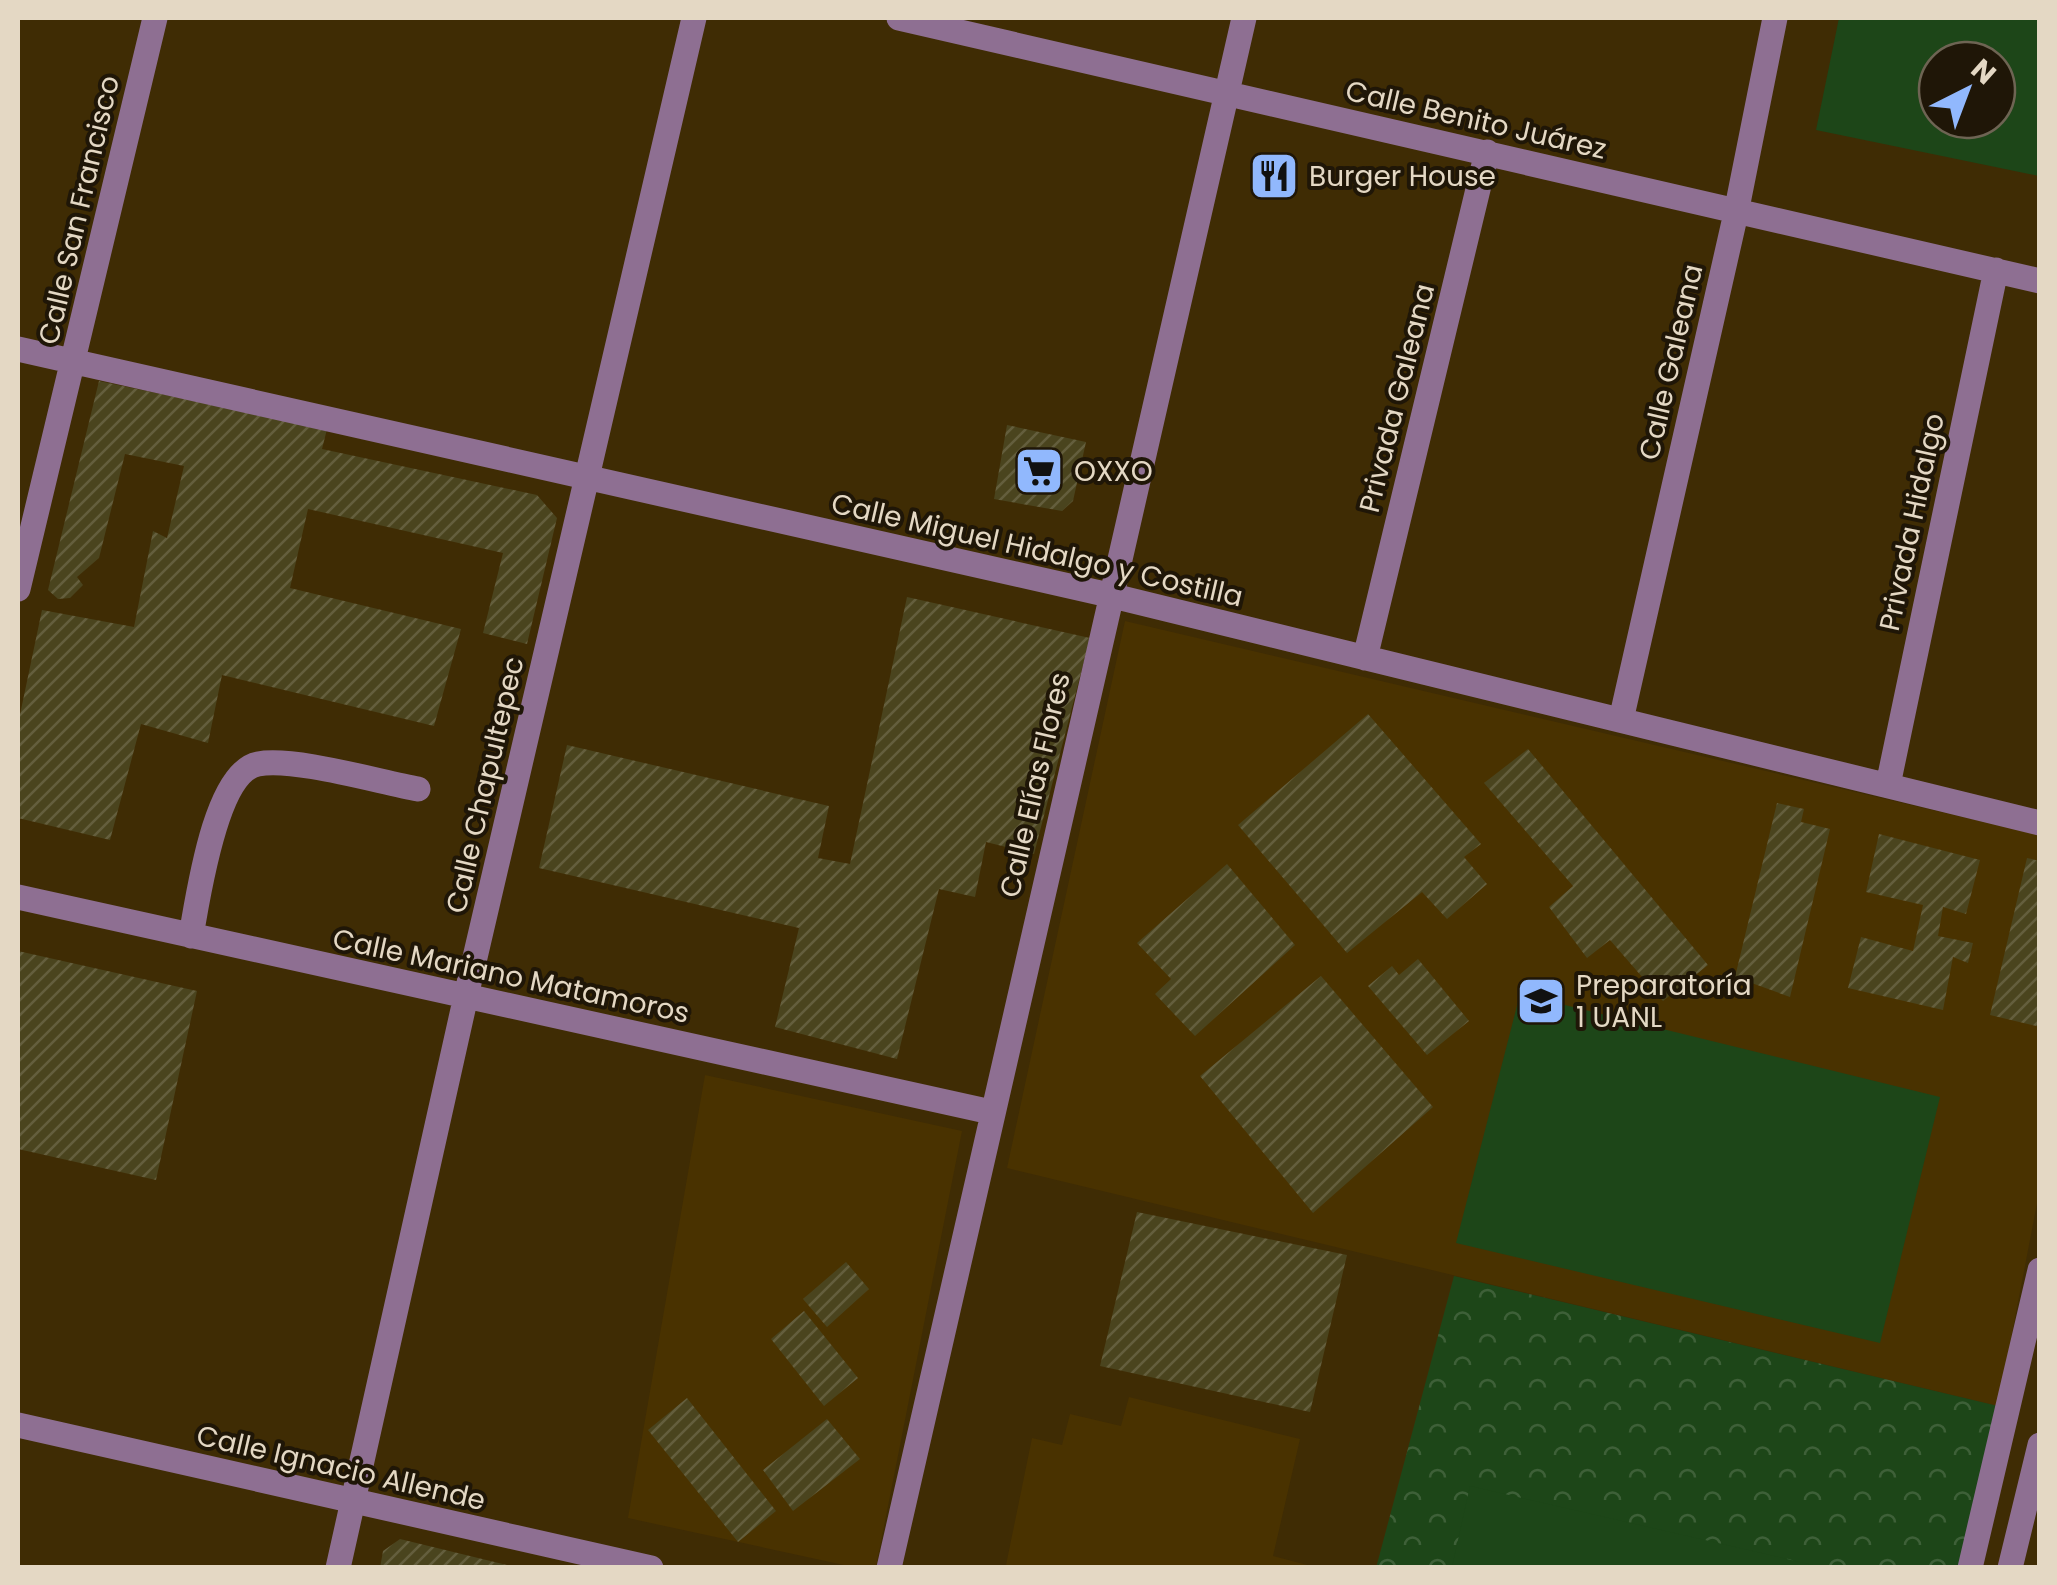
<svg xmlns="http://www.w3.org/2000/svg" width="2057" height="1585" font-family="Poppins,sans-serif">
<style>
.built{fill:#493200}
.park{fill:url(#park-crowns)}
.pitch{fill:#1d4618;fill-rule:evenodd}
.building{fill:url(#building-hatch)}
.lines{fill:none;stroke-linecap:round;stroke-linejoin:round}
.minor{stroke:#8e6f92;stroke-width:25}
.labels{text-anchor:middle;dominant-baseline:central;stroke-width:8;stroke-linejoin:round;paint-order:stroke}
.street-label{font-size:28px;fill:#e4d8c4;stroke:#1f1607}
.poi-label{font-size:28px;fill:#e4d8c4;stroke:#1f1607;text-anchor:start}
</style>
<defs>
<pattern id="park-crowns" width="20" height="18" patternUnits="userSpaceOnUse" patternTransform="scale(2.5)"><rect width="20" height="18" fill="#1d4618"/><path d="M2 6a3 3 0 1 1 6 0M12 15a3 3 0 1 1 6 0" fill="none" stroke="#3e6038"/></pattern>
<pattern id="building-hatch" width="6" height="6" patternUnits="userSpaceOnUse" patternTransform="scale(2.5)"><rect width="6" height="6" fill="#4a441e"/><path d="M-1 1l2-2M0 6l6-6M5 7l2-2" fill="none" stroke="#645e3d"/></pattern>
</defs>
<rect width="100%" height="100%" fill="#3f2c04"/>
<path class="built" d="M1125,621L2039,835V1193L1998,1406L1007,1168Z
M705,1075L962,1131L876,1567H853L628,1518Z
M1129,1397L1300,1439L1273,1556L1315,1567H993L1006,1565L1032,1438L1062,1445L1070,1414L1121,1426Z"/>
<path class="park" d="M1454,1276L1998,1406L1959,1567L1376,1568Z"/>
<path class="pitch" d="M1839,18H2039V176L1816,130ZM1937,60H1997V120H1937Z
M1520,994L1940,1097L1880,1343L1456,1243Z
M1470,1486L1822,1567H1452Z"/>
<path class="building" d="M99,381L327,429L322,449L537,495L557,518L527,644L483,633L503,553L308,509L290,588L461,629L434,726L222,675L208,743L141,724L110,840L18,818V724L42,610L134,627L153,531L167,538L184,466L125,454L99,558L77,577L83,585L70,598L58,599L48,590Z
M1007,425L1086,442L1073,501L1062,511L994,499Z
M907,597L1090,638L1034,854L986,842L975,897L939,889L897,1059L775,1027L799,928L539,868L567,745L829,806L818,858L850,864Z
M1368,714L1481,844L1464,857L1487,884L1447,919L1422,892L1347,953L1238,825Z
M1528,749L1708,965L1663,1001L1610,940L1587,958L1549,907L1573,886L1484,783Z
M1777,803L1804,809L1801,822L1830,829L1790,997L1735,977Z
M1879,834L1980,860L1966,914L1943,907L1938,936L1973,943L1968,963L1953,957L1943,1010L1848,988L1861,937L1913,951L1923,905L1866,892Z
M2027,858L2040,861V1027L1990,1015Z
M1227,864L1295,945L1195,1036L1155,994L1171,979L1137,943Z
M18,951L197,991L156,1180L18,1149Z
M1418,959L1469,1021L1427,1055L1368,986L1392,966L1399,975Z
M1321,976L1433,1107L1313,1213L1200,1076Z
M1137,1212L1347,1255L1310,1412L1100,1366Z
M846,1262L869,1289L827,1327L803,1299Z
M804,1311L858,1378L824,1406L771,1339Z
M687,1398L776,1511L738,1542L648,1430Z
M827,1419L860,1459L793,1511L763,1470Z
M400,1539L511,1566V1568H380L383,1551Z"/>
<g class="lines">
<path class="minor" d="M899,18L2040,281
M18,349L1109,595L2040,823
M18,589L155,18
M1365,658L1487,152
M1621,720L1736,213L1775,18
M1888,785L1996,270
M18,897L991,1112
M191,936C198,898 215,772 258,764C294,757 379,782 418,789
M18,1425L651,1568
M338,1568L466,996L694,18
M889,1568L1244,18
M1970,1568L2040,1270
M2010,1568L2040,1445"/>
</g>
<defs>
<g id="restaurant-square" transform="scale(2.5)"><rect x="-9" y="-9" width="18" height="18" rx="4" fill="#91b8fd" stroke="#1f1607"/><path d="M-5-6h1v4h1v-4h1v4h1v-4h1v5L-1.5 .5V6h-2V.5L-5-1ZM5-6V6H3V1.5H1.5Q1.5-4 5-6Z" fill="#111"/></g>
<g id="supermarket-square" transform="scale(2.5)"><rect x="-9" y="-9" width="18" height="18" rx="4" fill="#91b8fd" stroke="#1f1607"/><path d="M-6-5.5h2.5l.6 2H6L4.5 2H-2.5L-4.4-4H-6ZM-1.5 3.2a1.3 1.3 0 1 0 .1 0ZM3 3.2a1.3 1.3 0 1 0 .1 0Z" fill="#111"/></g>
<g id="university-square" transform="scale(2.5)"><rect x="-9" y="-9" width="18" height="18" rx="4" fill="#91b8fd" stroke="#1f1607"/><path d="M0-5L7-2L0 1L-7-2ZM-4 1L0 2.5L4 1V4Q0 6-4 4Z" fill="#111"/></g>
</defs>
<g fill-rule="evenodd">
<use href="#restaurant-square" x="1274" y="176"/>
<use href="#supermarket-square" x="1039" y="471"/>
<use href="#university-square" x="1541" y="1001"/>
</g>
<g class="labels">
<g class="street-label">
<text transform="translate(1476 120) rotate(13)">Calle Benito Juárez</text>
<text transform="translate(79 210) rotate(-77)">Calle San Francisco</text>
<text transform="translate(1671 362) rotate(-77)">Calle Galeana</text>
<text transform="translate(1397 398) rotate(-76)">Privada Galeana</text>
<text transform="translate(1912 522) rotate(-78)">Privada Hidalgo</text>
<text transform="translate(1037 550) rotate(13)">Calle Miguel Hidalgo y Costilla</text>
<text transform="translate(485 785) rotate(-77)">Calle Chapultepec</text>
<text transform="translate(1035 785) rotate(-77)">Calle Elías Flores</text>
<text transform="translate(511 976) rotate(12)">Calle Mariano Matamoros</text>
<text transform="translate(341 1468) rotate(13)">Calle Ignacio Allende</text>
</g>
<g class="poi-label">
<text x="1309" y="176">Burger House</text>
<text x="1074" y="471">OXXO</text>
<text x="1576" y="985">Preparatoría<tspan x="1576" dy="32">1 UANL</tspan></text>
</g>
</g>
<rect width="2057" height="1585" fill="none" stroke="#e4d8c4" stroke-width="40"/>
<g transform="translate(1967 90) rotate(42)"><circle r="48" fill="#1f1607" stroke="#6e6453" stroke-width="2.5"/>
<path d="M0-8L18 38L0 25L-18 38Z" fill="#91b8fd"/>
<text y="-15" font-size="28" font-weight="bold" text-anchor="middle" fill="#e4d8c4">N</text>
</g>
</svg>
